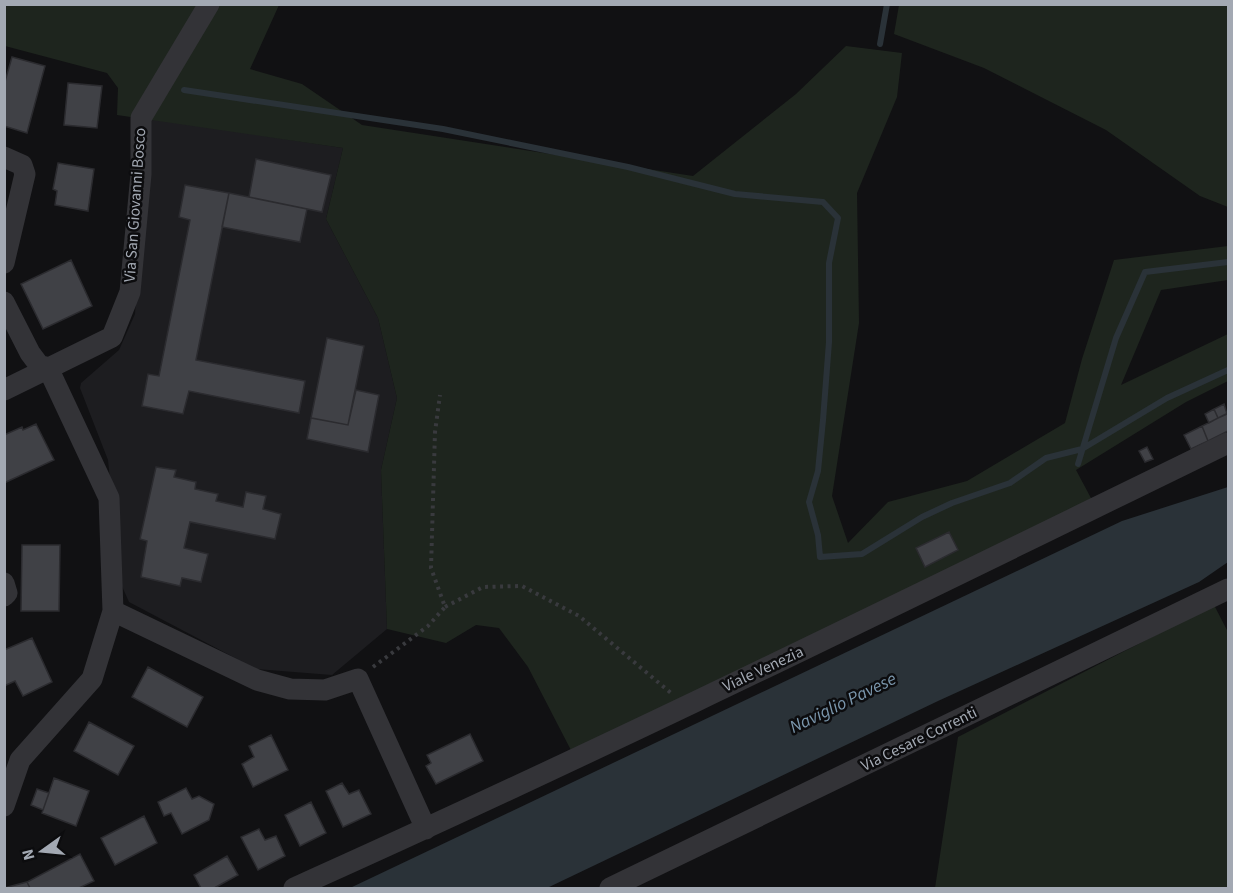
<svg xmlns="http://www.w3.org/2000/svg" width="1233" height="893" font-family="'Source Sans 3',sans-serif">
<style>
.built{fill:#1d1d20}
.green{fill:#1e251e}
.water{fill:#2a3238}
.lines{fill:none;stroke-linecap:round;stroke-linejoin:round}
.stream{stroke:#2a3238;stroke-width:6}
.building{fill:#404146;stroke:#2b2b2f;stroke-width:1.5}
.path{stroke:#393a3e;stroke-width:4;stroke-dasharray:3 4.5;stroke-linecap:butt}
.minor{stroke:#333337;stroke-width:21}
.labels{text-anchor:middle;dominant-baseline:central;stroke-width:5;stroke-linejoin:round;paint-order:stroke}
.street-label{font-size:16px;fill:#a3a9b3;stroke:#0c0c0e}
.water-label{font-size:18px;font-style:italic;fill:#7b97ad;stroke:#0c0c0e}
</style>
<rect width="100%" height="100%" fill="#111113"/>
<path class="built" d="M149,118L343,148L326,219L378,318L397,398L381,470L387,629L332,675L256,669L129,602L121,584L108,460L80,388L81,383L119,350L135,314Z"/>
<path class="green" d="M4,5H279L250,69L302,84L362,125L693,176L796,94L846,46L902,53L897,97L857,193L859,323L832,496L848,543L888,502L967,481L1065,423L1082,359L1114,260L1228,246V280L1161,290L1121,385L1228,334V381L1186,402L1076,470L1092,500L575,758L528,667L499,628L476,625L446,643L387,629L381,470L397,398L378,318L326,219L343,148L117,115L118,88L107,73L5,46Z
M899,5H1228V207L1200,196L1106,130L984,68L894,34Z
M1214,605L1228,632V888H935L958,737Z"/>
<path class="water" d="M1228,487V562L1199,582L938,701L547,888H350L1122,521Z"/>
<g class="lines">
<path class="stream" d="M880,44L887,4
M184,90L443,129L628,167L735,194L823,202L838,218L829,263V342L823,420L818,471L809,502L818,535L820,557L862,554L922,517L952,503L1010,483L1046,458L1082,449L1167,398L1228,370
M1078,464L1116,338L1145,272L1228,262"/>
</g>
<path class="building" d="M12,57L45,66L27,133L4,126V85Z
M68,83L102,86L97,128L64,125Z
M256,159L331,175L322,212L249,197Z
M58,163L94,169L88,211L55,205L57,191L53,189Z
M185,185L229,193L196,360L305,381L299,413L189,391L183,414L142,406L148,374L159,376L190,220L179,217Z
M229,193L307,209L300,242L222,227Z
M71,260L92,306L43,329L21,284Z
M327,338L364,346L348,425L311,418Z
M356,390L379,395L368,452L307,439L311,418L348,425Z
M1224,404L1227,414L1218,418L1214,409Z
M1214,409L1218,418L1209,423L1205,414Z
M1228,413V431L1208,441L1202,426Z
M36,424L54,460L4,483V435L22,427L23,430Z
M1202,426L1208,441L1191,449L1184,435Z
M1147,447L1153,459L1145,462L1139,451Z
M156,467L176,470L174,477L196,482L195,489L218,494L216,501L243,507L246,492L266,496L263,509L281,514L275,539L190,522L184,548L208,554L201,582L182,578L180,586L141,577L147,541L140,539Z
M949,532L958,550L925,567L916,548Z
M22,545H60L59,611H21Z
M32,638L52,682L23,696L15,681L4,686V650Z
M148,667L203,697L187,727L132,697Z
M89,722L134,746L118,775L74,751Z
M470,734L483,761L436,784L426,766L431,763L427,755Z
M271,735L288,770L253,787L242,764L254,757L249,746Z
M54,778L89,791L76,826L42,813Z
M342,783L349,794L359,790L371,814L343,827L326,791Z
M186,788L192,799L199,796L214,804L209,820L182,834L171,813L164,816L158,802Z
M37,789L49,793L43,810L31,805Z
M311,802L326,833L300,846L285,815Z
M144,816L157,843L115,865L101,838Z
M259,829L265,840L276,836L285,856L258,870L241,837Z
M80,854L94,881L79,888H30L27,882Z
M227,856L238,875L216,887L217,888H201L194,875Z
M27,882L30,888H4Z"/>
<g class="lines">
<path class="path" d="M445,607L483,587L522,586L579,616L671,693
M373,667L428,626L445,607L431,568L435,432L440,395"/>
<path class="minor" d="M4,157L22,165L25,174L4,263
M4,302L30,353L39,365L48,368
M48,368L109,498L113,611L257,680L290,689L325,690L358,679L426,829
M4,390L112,337L130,292L141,174V118L209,4
M4,583L7,593L4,596
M4,806L20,760L92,679L113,611
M294,888C609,747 918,594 1228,443
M610,888L1228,589"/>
</g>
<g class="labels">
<g class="street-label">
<text transform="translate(135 205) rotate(-86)">Via San Giovanni Bosco</text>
<text transform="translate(763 669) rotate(-25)">Viale Venezia</text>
<text transform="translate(919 739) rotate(-26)">Via Cesare Correnti</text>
</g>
<g class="water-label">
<text transform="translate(843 703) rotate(-26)">Naviglio Pavese</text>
</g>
</g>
<rect width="1233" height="893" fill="none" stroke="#a3a9b3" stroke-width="12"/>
<g transform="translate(42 851) rotate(255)" stroke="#0c0c0e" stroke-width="4.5" paint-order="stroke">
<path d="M0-4.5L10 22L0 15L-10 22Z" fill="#a3a9b3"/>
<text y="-9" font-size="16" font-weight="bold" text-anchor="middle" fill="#a3a9b3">N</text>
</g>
</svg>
